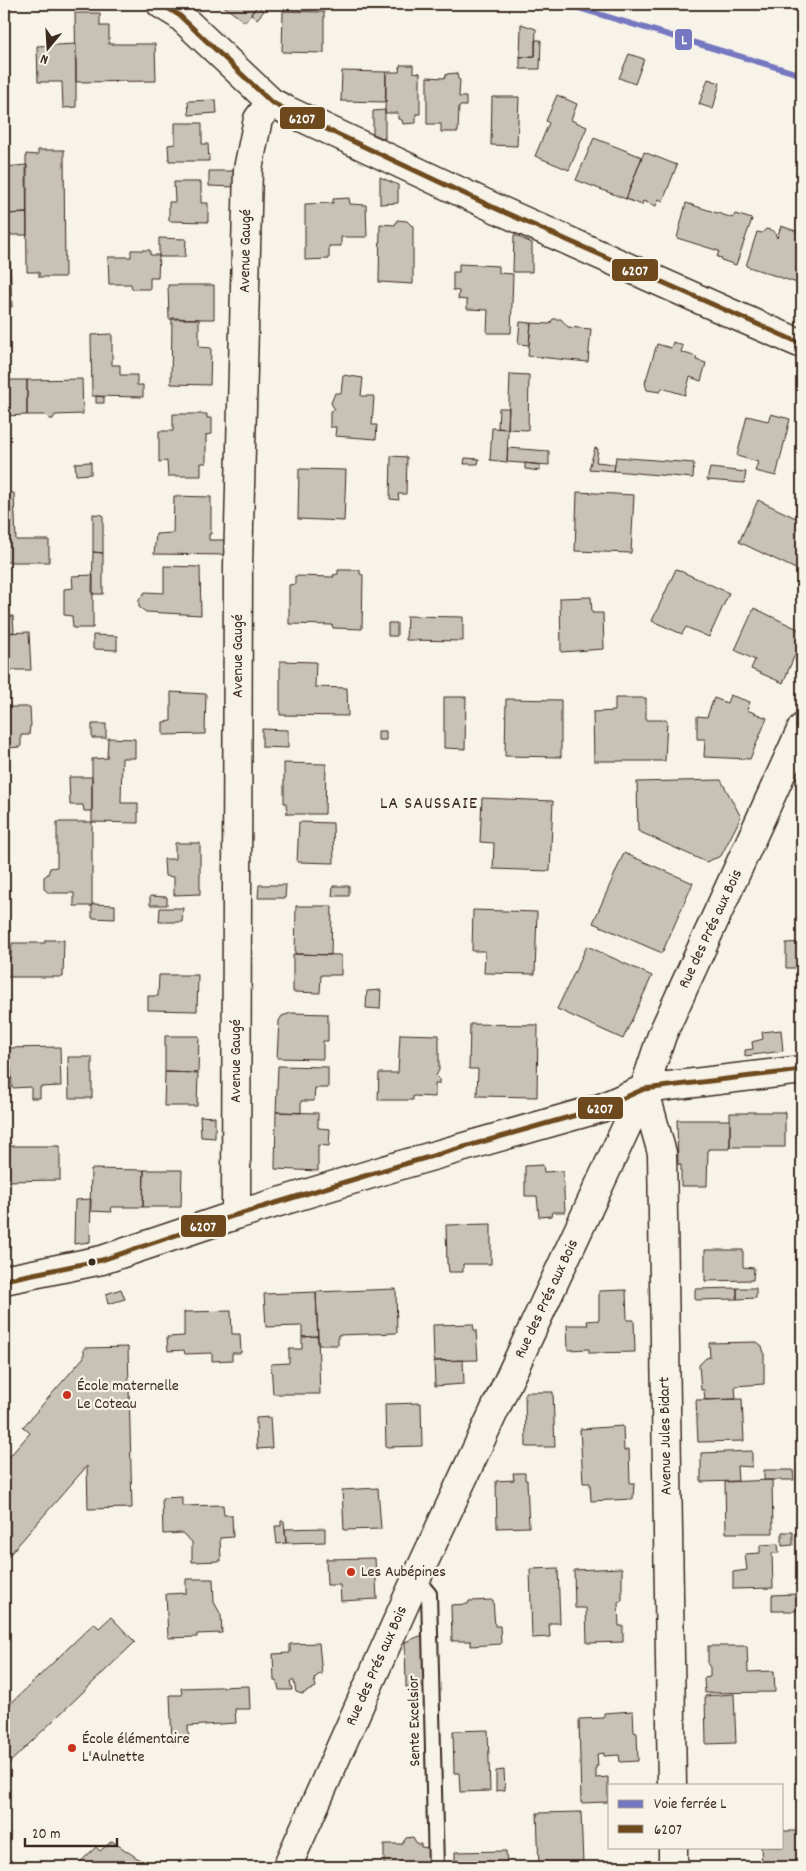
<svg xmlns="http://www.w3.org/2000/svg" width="806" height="1871" font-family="Dekko,sans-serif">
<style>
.building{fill:#c8c1b6;stroke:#3b2a1e}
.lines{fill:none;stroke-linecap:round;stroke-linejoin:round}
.lane-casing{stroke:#3b2a1e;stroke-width:18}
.street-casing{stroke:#3b2a1e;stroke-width:31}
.lane{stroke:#f7f3e8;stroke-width:14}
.street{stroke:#f7f3e8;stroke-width:28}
.bus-1-casing{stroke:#f7f3e8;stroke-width:9}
.bus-1{stroke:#6e491e;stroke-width:5}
.rail-1-casing{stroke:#f7f3e8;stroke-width:10}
.rail-1{stroke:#7577c0;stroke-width:6}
.bus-dot{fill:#3b2a1e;stroke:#f7f3e8;stroke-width:2}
.poi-dot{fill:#c8321e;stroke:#f7f3e8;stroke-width:2}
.labels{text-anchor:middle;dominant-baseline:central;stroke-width:4.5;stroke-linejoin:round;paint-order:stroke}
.street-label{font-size:16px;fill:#3b2a1e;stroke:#f7f3e8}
.poi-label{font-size:16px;fill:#3b2a1e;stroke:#f7f3e8;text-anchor:start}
.neighbourhood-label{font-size:18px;letter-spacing:1px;fill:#3b2a1e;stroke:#f7f3e8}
.line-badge{stroke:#f7f3e8;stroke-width:2}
.badge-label{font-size:14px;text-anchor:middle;font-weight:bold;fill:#fff}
</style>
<rect width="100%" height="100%" fill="#f7f3e8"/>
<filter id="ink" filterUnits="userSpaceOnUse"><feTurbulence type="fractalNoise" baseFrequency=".02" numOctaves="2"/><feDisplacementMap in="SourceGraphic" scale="10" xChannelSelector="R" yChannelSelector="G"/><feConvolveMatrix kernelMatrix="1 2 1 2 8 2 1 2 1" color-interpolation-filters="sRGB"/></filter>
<g filter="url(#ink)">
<path class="building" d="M221,4H259L245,22Z
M257,6L264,11L257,19L251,14Z
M283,11L324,12V53L282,52Z
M75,13H100V26H109V44H155L156,81L76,82Z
M521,24L536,29L535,56L520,57Z
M535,40H541L540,69H520V57L535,56Z
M76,44V107L63,108L62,82H38L37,46Z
M629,54L644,59L635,84L619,78Z
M400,65H413V72L420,73V114H416V123L403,124L402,120L398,119V113H385L386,72H399Z
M342,71L386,72V102L341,101Z
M457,73L458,79L460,80L459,97H466V106H459L458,132H441V124H427V77L444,78L447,74Z
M708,79L720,83L713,109L699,104Z
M557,95L577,104L571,120L587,127L569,170L535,156L549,123L546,121Z
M492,97H519L517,146L491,145Z
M216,100L217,113L189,115L188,101Z
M385,110V139L373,134V111Z
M175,123H202V144H208L209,161H169L168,145L175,144Z
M594,138L642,157L626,199L576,180Z
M38,150H64L65,277H39V272H27L26,154L38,155Z
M644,152L677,165L663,201L659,199L656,206L643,201L642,205L626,199Z
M27,165V213L4,214V167Z
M209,171H236V187L209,186Z
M380,177L398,185V203L380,204Z
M174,182H201V203H208V222L169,221V202H175Z
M349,198L350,204L366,205L367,237H341V246H329V259L305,260V204L333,203V199Z
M686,203L733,218L735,214L752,219L736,265L721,260L722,258L717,257L719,251L677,238Z
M27,213V235H4V214Z
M397,220L407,221L411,225L413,226V284L379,282L380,224L395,225Z
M781,226L802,233V276L800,284L746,266L757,232L762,233L766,229L774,231L777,238Z
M4,235H9L12,307H4Z
M514,235L532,243V272H513Z
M159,238L186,239L185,257H159Z
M131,250H150V255H159L158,278H150V289H132L131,284H109L108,257H131Z
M459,264L499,266V273L513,274L511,333H487L488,310L467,309V300L458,299L459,291L453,290V272H459Z
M168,285H214V319H169Z
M172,318L199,319V347L211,348L210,385L171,384Z
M553,319H561L568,327L591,329L588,362L528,356L531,323L550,324Z
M520,322L531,323L529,345L518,344Z
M112,334V365H120V375H137V385H143V397L92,396L91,335Z
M673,342L683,346L681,352L697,357L696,360L706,363L701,381L690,377L685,395L662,388L660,392L647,390L645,383L657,344L671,348Z
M510,374L529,375L528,430L508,429Z
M343,375L363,378L361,396H374L372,425H377L376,439L335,436L336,427H330V411L335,410L331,403L335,393H341Z
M82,379L83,414L55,415L53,419H49L45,415H27V380Z
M4,380H27V415L4,416Z
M96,396L104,397V403H96Z
M499,408H509L508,429L498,428Z
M173,414H207V418H212V434L206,435V463H201V476H168L167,461L159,462V431H173Z
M771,414L790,419L776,476L755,471L758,462L737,456L747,416L768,421Z
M492,428L508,429L507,462L490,460Z
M508,448L549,451V465L507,462Z
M595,448L598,449L596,462L615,464L614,471L589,469Z
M391,456L407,457L406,494H398L399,500L390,499Z
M616,457L694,463L693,478L614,471Z
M465,458L479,459L478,464H464Z
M91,462V474L76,475L75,463Z
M525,463L540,465V471L525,469Z
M710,468L746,472L744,483L707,480Z
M299,469L346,470L344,521L298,519Z
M577,492L634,495L631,553L575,551Z
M4,493H14L16,540H49V562H4Z
M174,496L211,497V534H209V540H229V555L154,554L156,534L173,533Z
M758,500L802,521V555L798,565L802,567L800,571L739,542Z
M93,514L103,515V553L93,552Z
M93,552L103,553V594H92Z
M164,566L200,567L201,615L146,612L139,607V600L145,592L164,593Z
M676,569L729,593L709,637L686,627L682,634L652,621Z
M338,570H360V574L363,575L362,629L333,628L332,625L289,624V585L295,584V576L334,577L333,575L338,574Z
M93,575V628H73L72,616L64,615V589L73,588L72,576Z
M591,597L592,613H603L604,649L561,652L560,598Z
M754,608L802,631V638L783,683L751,669L755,660L735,650Z
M13,616L14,632L4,633V617Z
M407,616L463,617V641L406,640Z
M388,623H397V636H388Z
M29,632L31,670H4V633Z
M93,635L117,636V650L93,649Z
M280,661L316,662L315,687L347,688L348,716L280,715Z
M171,692L206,694L205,734L163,735V722L171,721Z
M730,695L750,702L747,710L767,718L750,759L704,757L705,739H697V716L707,717L714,698L727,703Z
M444,697H466L465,749L444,748Z
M615,698H646V720H667L665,761H594L593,712L615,711Z
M506,699L561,700V757L505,756Z
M4,707H30L31,726H30L29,735H21V747L4,748Z
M92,724H106V738H92Z
M262,729L288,730V748L262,747Z
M378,731H386V740H378Z
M108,738L135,739V758H122L121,803H138V823L92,822V759L107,758Z
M284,763L326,764L325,814H287L286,803H284Z
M69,777H92V811H84L83,805H70Z
M721,780L741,817L721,856L706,862L638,831L637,782Z
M482,798L553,801L550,871L493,869L494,843L480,842Z
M57,822H92V906H74V893H49L44,889V877L48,874L50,868L57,867Z
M299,822L333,823L334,863L297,862Z
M175,843H200V894L174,895V877L165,876L164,859H175Z
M624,853L693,883L662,953L593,923Z
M259,885H286L285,898H258Z
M333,886H349V896H332Z
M150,896L167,897V905H150Z
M92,904L115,905V919L92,918Z
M296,906H332L331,955L295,954Z
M160,908H183L182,922H159Z
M473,910L537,912L535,974L484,973L485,951H472Z
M802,939V968H786V943L802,942Z
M45,940H64L63,977H4V957H11L12,943H45Z
M587,946L652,976L623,1039L557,1009Z
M293,954L341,955V975H321L320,993L293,992Z
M159,975H198L197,1011L148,1010V996H158Z
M381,990L380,1009L366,1008L367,991Z
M291,1013L328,1014V1041H323V1059L277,1058L279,1021L282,1016Z
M470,1024L538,1025L537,1097L477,1096L478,1069H469Z
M781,1030L783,1051L745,1056V1050L753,1049L752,1042L763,1039L762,1032Z
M400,1034L439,1035V1070L436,1076L439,1079V1084H435V1097L413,1096V1100H378L379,1073H398Z
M165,1036H199L198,1073L165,1072Z
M60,1047L61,1086L40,1087V1098H31V1087L12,1088L11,1068L6,1067L5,1048Z
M68,1057H92V1098H69Z
M278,1066L328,1067V1088H315L314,1101H301V1113L276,1112Z
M165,1072L198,1073L197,1106H164Z
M276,1112L318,1113V1128L330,1129L329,1146L318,1145V1171L275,1169Z
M748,1112H785V1147H730V1113H748Z
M200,1116L215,1117V1138L201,1137Z
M677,1120H730V1149H708L707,1186H681V1165L678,1164Z
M4,1146H60V1180L4,1181Z
M543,1165L544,1172L563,1171L565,1212H552L551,1216L539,1217L537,1196H525V1166Z
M91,1169L144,1170L143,1207H111L112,1212L90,1211Z
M144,1170H182L181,1207H143Z
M91,1199L90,1242L74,1244L75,1200Z
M491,1224V1264H463V1272H449L448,1264H447L446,1225Z
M705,1250H743V1267L754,1268L753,1280L705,1281Z
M737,1288V1299L695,1300V1289Z
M737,1288H756V1298L737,1299Z
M121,1289L125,1299L108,1304L106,1294Z
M396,1289L397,1333L338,1335V1345H318L316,1292Z
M626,1290L627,1320H634L635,1352L589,1353V1349L568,1350L567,1325H588L587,1321L599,1320V1291Z
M316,1292L318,1336L302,1337V1326L266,1327L264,1294Z
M231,1311L232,1334H240L241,1353H232V1360L212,1361V1353L185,1354L184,1350L168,1351L167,1337L184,1336V1312Z
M473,1324L474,1330H476L478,1360L434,1361L433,1325Z
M318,1336L320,1394H273L271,1364L289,1363V1349H302V1337Z
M757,1342L762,1346L764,1353V1384L735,1386L736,1399L705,1400L704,1390H701L699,1365L706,1358L710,1357L709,1343Z
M128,1347L132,1508L88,1509L87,1466L4,1561V1463L30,1433L23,1427L84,1357V1348Z
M463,1360L464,1384L435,1386L434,1361Z
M525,1392H553L555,1447H526Z
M742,1399L744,1441L698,1442L696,1400Z
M799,1399H802V1416H800Z
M421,1403L422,1446L386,1447L385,1404Z
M270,1417L272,1448L257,1449L256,1418Z
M623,1426L624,1451L629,1449L630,1483H634L633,1499L591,1501L590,1483H583L580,1429Z
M752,1451V1467L737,1466L738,1481L701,1482V1453Z
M764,1470H793L794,1480H764Z
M513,1473H525V1480H527L529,1527L497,1528L496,1481L514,1480Z
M772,1480L773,1533H726L725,1482Z
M378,1488L381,1529L344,1530L342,1490Z
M182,1497V1506L223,1505L224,1515H232L233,1537L220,1538L221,1561L192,1562V1542L182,1533L163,1534L162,1498Z
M281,1521H284L286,1543L277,1544L275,1526H281Z
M325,1528V1542L286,1543L285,1529Z
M782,1532H793V1545L782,1546Z
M778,1544L779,1553H772L773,1588L733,1589V1572L747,1570L745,1554L760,1553V1545Z
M375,1558L377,1599L341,1601L340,1585H327L326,1559Z
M558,1568L560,1623H549L550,1637L532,1638L530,1569Z
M622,1568V1601L618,1602L619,1626H623V1642L587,1643L586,1608H575L574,1570Z
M186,1579H213L214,1602L221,1615L222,1633L197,1634V1637L168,1638L166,1594L186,1593Z
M797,1594V1611H772V1595Z
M493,1600L495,1626H500L501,1644L471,1646V1641H452L451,1605L468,1604L469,1601Z
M111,1617L135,1642L4,1768V1710L94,1623L99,1628Z
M425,1634L426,1687H406L405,1642Z
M319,1643L322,1674L318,1675L314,1679L316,1687L302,1694L296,1692L294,1681H290L292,1690H279L277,1681H274L273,1654L290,1653V1644Z
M708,1646H747L748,1672L774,1671L775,1692L705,1693L704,1678L710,1677V1667L708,1665Z
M249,1686L250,1709H235L236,1723L188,1726L189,1742L172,1743L170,1695H182L181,1688Z
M734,1694L736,1743L706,1744L705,1696Z
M633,1711L634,1732L637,1733L638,1761L620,1762L619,1755L604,1756V1753L597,1754L598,1766H596V1778L608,1777V1802L581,1803L579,1719L604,1718V1713Z
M488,1730L490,1791L460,1792L459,1773H454L453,1731Z
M800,1733H802V1765Z
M504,1770L505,1790L496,1791V1771Z
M581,1812L583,1865L539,1867L537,1813Z
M782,1831H801L802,1867H762L761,1847H782Z
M413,1837L417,1844H421V1847L431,1848V1867H384V1844H402L406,1838Z
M112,1841L140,1860L133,1867H75L96,1847L100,1851Z
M506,1851L507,1867H455V1852Z
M455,1863V1867H441V1864Z"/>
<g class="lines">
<g class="lane-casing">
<path id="lane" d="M416,1579L429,1594L436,1867"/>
</g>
<g class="street-casing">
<path id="street" d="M161,4L179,15L271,102L286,110L497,209L739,317L802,344
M644,1089L662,1153L672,1785
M236,1215L238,566L248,169L258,119L271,102
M4,1280L102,1260L236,1215L401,1165L601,1108L644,1089L802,1070
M673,1847V1867
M287,1867L416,1579L644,1089L662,1035L802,728"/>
</g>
<use href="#lane" class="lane"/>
<use href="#street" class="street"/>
<g class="bus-1-casing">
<path id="bus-1" d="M161,4L179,15L271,102L286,110L497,209L802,344
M4,1280L102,1260L236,1215L401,1165L601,1108L644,1089L802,1070"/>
</g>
<use href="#bus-1" class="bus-1"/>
<g class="rail-1-casing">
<path id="rail-1" d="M565,4L802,75"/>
</g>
<use href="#rail-1" class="rail-1"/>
</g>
</g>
<circle class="bus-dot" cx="92" cy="1262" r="4.5"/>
<g class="poi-dot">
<circle cx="67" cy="1395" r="5"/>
<circle cx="351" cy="1572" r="5"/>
<circle cx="72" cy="1748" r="5"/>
</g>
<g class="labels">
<g class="street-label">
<text transform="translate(246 251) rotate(-89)">Avenue Gaugé</text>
<text transform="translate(238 656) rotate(-90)">Avenue Gaugé</text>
<text transform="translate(711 929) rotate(-65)">Rue des Prés aux Bois</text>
<text transform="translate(236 1061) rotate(-90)">Avenue Gaugé</text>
<text transform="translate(547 1299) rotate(-65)">Rue des Prés aux Bois</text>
<text transform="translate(666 1436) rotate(-91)">Avenue Jules Bidart</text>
<text transform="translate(377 1666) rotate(-66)">Rue des Prés aux Bois</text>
<text transform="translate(415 1721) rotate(-91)">Sente Excelsior</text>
</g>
<g class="poi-label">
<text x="77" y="1386">École maternelle<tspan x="77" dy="18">Le Coteau</tspan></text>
<text x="361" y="1572">Les Aubépines</text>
<text x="82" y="1739">École élémentaire<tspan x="82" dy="18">L'Aulnette</tspan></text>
</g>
<g class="neighbourhood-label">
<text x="429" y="804">LA SAUSSAIE</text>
</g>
</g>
<g class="line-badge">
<rect x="674" y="28" width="19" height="23" rx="5" fill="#7577c0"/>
<rect x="279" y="106" width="47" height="24" rx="5" fill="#6e491e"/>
<rect x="611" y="258" width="48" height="24" rx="5" fill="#6e491e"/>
<rect x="577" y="1096" width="47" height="24" rx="5" fill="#6e491e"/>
<rect x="180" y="1214" width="47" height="24" rx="5" fill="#6e491e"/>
</g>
<g class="badge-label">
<text x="684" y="44">L</text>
<text x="302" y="123">6207</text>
<text x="635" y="275">6207</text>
<text x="600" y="1113">6207</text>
<text x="203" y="1231">6207</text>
</g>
<rect width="806" height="1871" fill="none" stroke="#f7f3e8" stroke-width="20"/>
<rect x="10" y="10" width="786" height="1851" fill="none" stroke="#3b2a1e" stroke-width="2" filter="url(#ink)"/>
<rect x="608" y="1784" width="175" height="65" fill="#f7f3e8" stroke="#aca397"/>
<rect x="618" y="1800" width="25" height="8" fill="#7577c0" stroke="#aca397"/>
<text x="654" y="1808" font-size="15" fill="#3b2a1e">Voie ferrée L</text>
<rect x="618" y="1825" width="25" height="8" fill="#6e491e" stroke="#aca397"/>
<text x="654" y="1834" font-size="15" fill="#3b2a1e">6207</text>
<g transform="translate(48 48) rotate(198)" stroke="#f7f3e8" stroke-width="4" paint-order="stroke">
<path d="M0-4L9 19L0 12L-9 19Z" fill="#3b2a1e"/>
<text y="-8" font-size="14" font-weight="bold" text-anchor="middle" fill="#3b2a1e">N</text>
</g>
<path d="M25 1838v8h92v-8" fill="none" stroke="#3b2a1e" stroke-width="2.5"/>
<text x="32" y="1838" font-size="15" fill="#3b2a1e" stroke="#f7f3e8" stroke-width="4" paint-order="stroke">20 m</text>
</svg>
